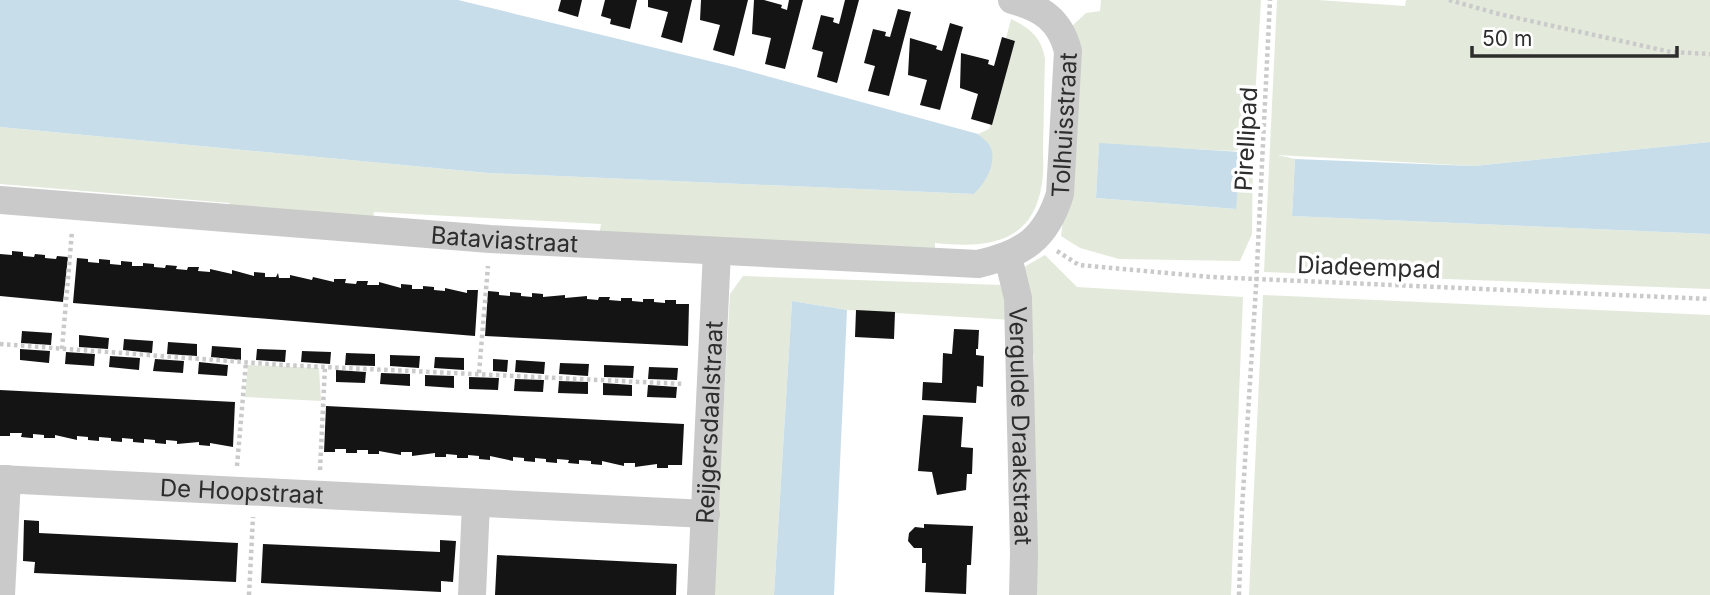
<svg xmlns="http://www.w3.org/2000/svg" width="1710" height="595" font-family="Inter,sans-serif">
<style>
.green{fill:#e3eadb}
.water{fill:#c7dde9}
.building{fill:#141414}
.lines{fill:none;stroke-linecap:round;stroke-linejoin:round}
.path{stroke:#cacaca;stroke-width:4.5;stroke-dasharray:3.5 3.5;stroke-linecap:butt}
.street{stroke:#cacaca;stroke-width:28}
.labels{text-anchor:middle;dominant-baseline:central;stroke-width:7;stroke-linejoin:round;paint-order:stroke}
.street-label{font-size:24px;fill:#2d2d2d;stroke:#fff}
</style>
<rect width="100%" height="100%" fill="#fff"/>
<path class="green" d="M1101,0H1261L1253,131L1254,147L1232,151L1099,144L1096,198L1235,209L1241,152L1253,153L1252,234L1240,261L1119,259L1080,248L1061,236L1076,114L1071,27L1086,13L1100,11Z
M1277,0H1318L1405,6L1406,0H1710V142L1474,166L1277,155L1295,159L1292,216L1710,234V289L1264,272Z
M1011,19C1030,28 1042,38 1045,59C1044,88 1044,117 1043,146C1043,158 1044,171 1042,183C1033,245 986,248 935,243V252L599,236L601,224L374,212L372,223L232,215L229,203L0,184V127L488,173L974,194L990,146L978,134L989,129L1015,41L1006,38Z
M1045,255L1077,287L1243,297L1231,595H1033L1034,355L1027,346L1024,267Z
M743,276L1003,285L1012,320L847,310L792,301L774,595H713L730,294Z
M1263,295L1710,315V595H1249Z
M248,365L319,368L321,401L245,397Z"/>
<path class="water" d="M0,0H458L734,67L978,134C981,137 988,142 990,146C998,163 985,183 974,194L488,173L0,127Z
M1710,142V234L1292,216L1295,159L1474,166Z
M1099,143L1241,152L1236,209L1096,198Z
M792,301L847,310L834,595H774Z"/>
<path class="building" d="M561,0H582L578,17L558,11Z
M605,0H637L630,29L610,24L611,19L601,16Z
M648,0H692L682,43L661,37L668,12L648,7Z
M701,0H748L734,56L713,50L720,25L700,20Z
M754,0H764L782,5L781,8L787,10L789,0H803L785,69L765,64L771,38L752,34Z
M845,0H859L837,83L817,77L823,52L812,49L821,15L834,18L833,22L839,24Z
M898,9L911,12L889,96L868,91L875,66L864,63L873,29L886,32L885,36L890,37Z
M950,23L963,27L940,110L920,105L927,80L908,75L910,38L937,46L936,49L942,51Z
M1002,37L1015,41L992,125L971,119L978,94L960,88L961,53L989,60L988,64L994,66Z
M12,251L23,252V256L34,257L35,254L45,255V258L56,259L57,256L68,257L63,302L0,296V254L12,255Z
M77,258L88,259V262L99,263V259L110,260V264L121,265V261L132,262V266H143V263L154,264V267L165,268L166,265L177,266L176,269L187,270L188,267H199L198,271L210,272V269L232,274V270L254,276V272L265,273V277H276L278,273L279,278H290V275L312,280L313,277L334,282V279H346L345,283L356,284L357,281H368L367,285H379V282L401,288V284L412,285V289H423V286L434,287V290L445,291V288L467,293V290H478L475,336L73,303Z
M488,291L499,292V295L510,296V292L521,293V296L532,297V293L543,294V297L565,295V298L587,296V299L598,300L599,297H610L609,300L621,301V298H632V301L643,302V299H654V302L665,303V300H676V304H689L688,346L485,336Z
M856,310L895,312L894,339L855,337Z
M954,329L979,330L978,349H976V355L984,356L983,387L977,386L976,403L922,400L923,382L942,383L943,353L952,354Z
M22,331L52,333L51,345L21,343Z
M79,335L109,338L108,349L79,347Z
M124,339L153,341L152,353L123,350Z
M168,342L197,344V356L167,354Z
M212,346L241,348V360L211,357Z
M20,349L50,351L49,363L20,360Z
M257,349L286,350L285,362L256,360Z
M302,351L331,352L330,364L301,362Z
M66,352L95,354L94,366L65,364Z
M346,353L375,354V366L345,365Z
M390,355L420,356L419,368L390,366Z
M110,356L140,358L139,370L109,367Z
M435,357L464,358V370L434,368Z
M155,359L184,361L183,373L153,371Z
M493,359L508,360L507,372L493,371Z
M516,360L545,362L544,374L515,372Z
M199,362L228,365L227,376L198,374Z
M560,363L589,364L588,376L559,374Z
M604,365L634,366L633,378L604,377Z
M649,367L678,368L677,380L648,379Z
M336,370L366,372L365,383L336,382Z
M381,373L410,374V386L380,384Z
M425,375L454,376V388L425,386Z
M469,377L499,378L498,390L469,389Z
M515,379L544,380L543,392L514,391Z
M559,381L588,382V394L558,393Z
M603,383L632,385V396L603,395Z
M648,385L677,387L676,398L647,397Z
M0,390L235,402L233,447L210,443V446L199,445V442L177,444V441L166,440V444L155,443V440L144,439V443L133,442V439L122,438V442L111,441V438L99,437V441L88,440V437L77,436V440L55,435V438H44V435L33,434V438H31L21,437L22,433H10V436H0Z
M326,406L684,424L682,465H668V468H657V464L635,467V463H624V466L602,461V465L591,464V461L579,460V464L568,463L569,460L557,459V463L546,462V459L535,458V462L524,461V458L513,457V461L490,456V460L479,459V456L468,455V458H457V455L446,454V457H435V453L412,456V452H401V455L379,451V454H368V450H357V453H346V449H335V452H324Z
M923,415L963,417L961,447L973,448L972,474H967L966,490L937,495L932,472L918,471Z
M24,520L39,521V533L238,543L236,582L34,573L35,562L23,561Z
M924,524L973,526L971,565H967L966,594L925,592L926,563H922V548H914L908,541L909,533L915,527L924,528Z
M440,540L456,541L453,582L441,581V592L261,583L263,544L440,552Z
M497,555L677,564L676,595H495Z"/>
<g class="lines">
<path class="path" d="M1449,0L1499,14L1671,52L1710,54
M1057,251L1079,265L1211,277L1710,299
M0,344L283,365L684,384
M62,349L72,231
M479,373L488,266
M237,466L246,362
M320,470L325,366
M249,595L253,517
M1239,595L1242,509L1256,287L1270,0"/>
<g class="street">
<path id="s1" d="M0,200L490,239L978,264C1023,254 1046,239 1060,194L1068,51C1060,20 1042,8 1012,0"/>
<path id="s2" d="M1008,257L1018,298L1024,553L1023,595"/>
<path id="s3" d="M0,479L706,514"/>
<path d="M1,595L7,479"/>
<path d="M472,595L476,503"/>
<path id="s4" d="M701,595L717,251"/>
</g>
</g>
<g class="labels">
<g class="street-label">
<text stroke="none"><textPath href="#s1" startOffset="1164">Tolhuisstraat</textPath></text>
<text transform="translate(1246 139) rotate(-87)">Pirellipad</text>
<text stroke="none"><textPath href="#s1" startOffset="506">Bataviastraat</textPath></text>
<text transform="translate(1369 267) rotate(2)">Diadeempad</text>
<text stroke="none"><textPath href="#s4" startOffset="173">Reijgersdaalstraat</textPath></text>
<text stroke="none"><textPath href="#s2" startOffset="170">Vergulde Draakstraat</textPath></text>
<text stroke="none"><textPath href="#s3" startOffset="242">De Hoopstraat</textPath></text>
</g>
</g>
<path d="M1472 46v10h205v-10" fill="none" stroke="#2d2d2d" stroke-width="3.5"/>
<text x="1482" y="46" font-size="21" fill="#2d2d2d" stroke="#ffffff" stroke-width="5" paint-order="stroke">50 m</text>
</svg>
